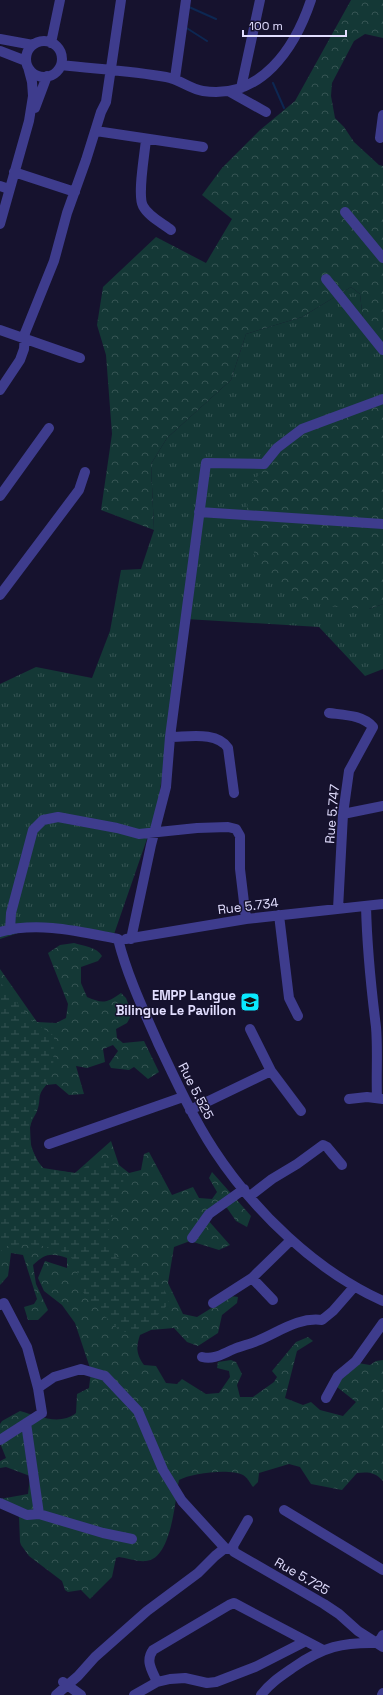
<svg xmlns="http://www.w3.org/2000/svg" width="383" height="1695" font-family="'Space Grotesk',sans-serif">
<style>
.grass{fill:url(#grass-tufts)}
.forest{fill:url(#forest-crowns)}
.wetland{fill:url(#wetland-marsh)}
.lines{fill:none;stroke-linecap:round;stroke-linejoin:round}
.stream{stroke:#0d2752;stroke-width:2}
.minor{stroke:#3e3c8d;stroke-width:10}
.labels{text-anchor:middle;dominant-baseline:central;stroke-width:3;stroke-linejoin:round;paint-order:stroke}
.street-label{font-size:13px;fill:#e2deff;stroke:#16122e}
.poi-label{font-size:13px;font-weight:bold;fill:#e2deff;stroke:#16122e;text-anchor:end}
</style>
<defs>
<pattern id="grass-tufts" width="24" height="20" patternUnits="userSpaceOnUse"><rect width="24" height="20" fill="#143836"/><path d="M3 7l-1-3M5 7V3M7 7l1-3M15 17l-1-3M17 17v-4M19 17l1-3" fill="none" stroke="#365454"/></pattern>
<pattern id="forest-crowns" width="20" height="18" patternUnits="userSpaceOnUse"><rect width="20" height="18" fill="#143836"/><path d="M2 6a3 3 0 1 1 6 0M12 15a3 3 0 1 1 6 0" fill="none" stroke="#365454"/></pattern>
<pattern id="wetland-marsh" width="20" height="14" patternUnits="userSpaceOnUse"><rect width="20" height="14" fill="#143836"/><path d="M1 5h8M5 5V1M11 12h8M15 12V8" fill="none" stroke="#365454"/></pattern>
</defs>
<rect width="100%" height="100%" fill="#16122e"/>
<path class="grass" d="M351,287L360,294L364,330L383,355V398L369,609L383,604V669L365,676L319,627L186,619L157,810L112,940L71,932H21L0,939V684L36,667L92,678L110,631L121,570L141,569L154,530L151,464L167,438L231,380L246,334L302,317Z"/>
<path class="forest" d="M351,0H383V38L365,34L354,41L332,83L331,96L335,118L344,127L354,142L379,165L383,166V355L364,330L360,294L351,287L302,317L246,334L231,380L167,438L151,464L154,530L101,510L112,434L106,355L97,325L103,287L156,237L206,263L232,219L202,195L222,168L260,130L295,101Z
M383,398V604L369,609L325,606L282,592L256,562L246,514L251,484L282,447L315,424Z
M74,943C83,946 97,947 102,956L98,961L81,967V983L87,997C103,1004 107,1003 121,993L126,998L132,1014L127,1023L116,1029L117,1038L123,1043L144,1041L159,1072L148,1079L134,1067L129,1070L111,1068L109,1064L118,1051L113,1045L103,1049L105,1062L87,1068L76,1066L84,1094L69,1095L56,1084L46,1085C36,1097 42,1098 37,1111C35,1116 30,1122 30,1128C28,1142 34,1158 43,1168L75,1173L111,1141L119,1165L129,1173L141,1170L144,1154L149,1152L172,1195L193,1187L199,1198L212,1199L217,1192L209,1178L212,1172L251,1216L247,1227L236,1221L227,1208L211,1209L207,1219L230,1245L219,1250L190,1241L174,1247L168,1283L183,1314L197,1317L231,1296L238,1297L237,1303L222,1315L218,1333L198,1346L187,1342L174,1328L151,1330L140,1335C136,1347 136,1354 144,1365L156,1366L166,1383L177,1384L182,1379L206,1394L219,1393L230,1377L229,1371L217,1368L218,1362L231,1360L236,1362L242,1374L237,1385L240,1397H253L274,1382L277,1377L272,1371L296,1342L308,1337L313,1341L297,1351L285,1398L303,1405L311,1402L320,1410L343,1416L356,1402L337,1387L342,1375L358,1363L370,1365L376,1361L383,1360V1481C375,1472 368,1472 357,1473L342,1490L311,1484L300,1467L289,1464L259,1473L258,1482L253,1487C250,1483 247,1477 243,1475C230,1468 191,1473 179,1480C175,1499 172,1559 146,1561C138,1562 127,1558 119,1557L116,1558L112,1577L90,1599L81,1590L68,1592L65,1590L62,1581L29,1556L21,1545L20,1542L19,1517L0,1499L28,1494L30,1476L6,1467L0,1468V1461L6,1458L0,1443V1424L2,1421L20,1411C38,1416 60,1426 76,1413L77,1394L89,1388L91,1371L75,1323L62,1305L44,1291L38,1278L45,1261L67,1268V1258C51,1253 46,1253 33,1265L36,1284L48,1310L38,1320H28L24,1307L34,1304L37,1299L23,1255L11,1253L8,1276L0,1285V969L37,1022L56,1023L66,1018L68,1004L48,953L60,945Z"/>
<path class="wetland" d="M0,982L33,1022L53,1035L54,1038L53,1070L46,1085L39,1093L30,1127L31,1147L38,1162L44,1169L75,1173L95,1161C100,1161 105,1163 110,1164C141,1173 108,1214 108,1232C108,1241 112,1250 117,1258C121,1259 127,1260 131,1261C142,1266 172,1291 168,1303C164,1313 137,1332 127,1332C121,1332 118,1329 114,1325C106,1317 86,1298 81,1289C77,1281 78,1271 75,1263C67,1245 21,1241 4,1247L0,1253Z"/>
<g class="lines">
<path class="stream" d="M189,7L216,19
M185,27L207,41
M273,83L284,108"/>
<path class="minor" d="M0,39L33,45
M26 59a18 18 0 1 1 36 0a18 18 0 1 1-36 0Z
M51,43L60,0
M0,51L26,61
M61,65C96,69 131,71 166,77C179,79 190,89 203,91C261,100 295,48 311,0
M175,78L186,0
M241,88L260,0
M230,92L266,112
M35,108L47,76
M96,131L203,147
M380,138L383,115
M146,139C145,153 137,195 143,206C148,216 162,223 171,230
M14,172L75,192
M0,186L9,189
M345,212L383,258
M0,224L29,121L33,96L32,82L28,67
M326,279L383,350
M0,330L80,358
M0,390L20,360L24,349L25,333L54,261L67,213L86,160L101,112L106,102L121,0
M0,496L49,428
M199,512L383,524
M0,595L79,490L85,472
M329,713C344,715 363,715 373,727L349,771L343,814L338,909
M170,737C188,737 217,731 228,748L234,793
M343,814L383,806
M366,906C367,947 371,987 376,1027C378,1050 376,1074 377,1097
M279,915L289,998L298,1016
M10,930L11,913L33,830L43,820L58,817L117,828L139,834L197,828L228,827L236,829L240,836V869L246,919
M0,932C38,921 81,932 118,939C127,975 143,1009 158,1043C175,1079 192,1116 214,1150C254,1211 316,1271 383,1301
M126,939L246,919L383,904
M131,939L151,845L166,787L170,737L206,463L264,464L277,448L302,429L383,399
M250,1029L271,1071L301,1111
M349,1099L367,1097L383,1099
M190,1110L271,1071
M49,1144L183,1097
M250,1196L272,1179L297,1164L323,1145L327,1147L342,1165
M192,1238L209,1214L244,1189
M252,1278L273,1300
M213,1303L252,1278L291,1240
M0,1305L4,1303L27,1347L38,1388L42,1413L0,1440
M202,1357C214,1360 222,1354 234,1349C241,1346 250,1344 257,1341C279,1332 298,1317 322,1320L333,1311L354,1287
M38,1388L54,1377L81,1369L105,1376L138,1411L163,1470L182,1501L225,1548
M326,1398L338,1376L356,1361L383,1323
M26,1423L39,1514
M0,1503L27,1515L39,1514L103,1533L132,1539
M284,1510L383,1570
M248,1520L233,1546L234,1552L324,1604L339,1614L358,1631L383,1647
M63,1682L81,1695
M157,1682C152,1670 145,1661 153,1650L229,1605L234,1603L323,1650
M56,1695L78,1676L95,1657L147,1611L198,1573L215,1556L225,1548L233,1550
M134,1695L157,1682L170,1679L185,1678L207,1683L216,1682L255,1667L306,1641
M261,1695C270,1683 281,1676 294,1667C323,1647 342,1642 378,1643L383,1635
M382,1695L383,1693"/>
</g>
<defs>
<g id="school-square" transform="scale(1)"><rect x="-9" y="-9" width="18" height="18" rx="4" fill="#0ae9ff" stroke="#16122e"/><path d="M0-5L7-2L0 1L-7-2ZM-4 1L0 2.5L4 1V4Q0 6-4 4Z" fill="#111"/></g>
</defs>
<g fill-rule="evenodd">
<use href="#school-square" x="250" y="1002"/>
</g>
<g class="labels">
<g class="street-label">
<text transform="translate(332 814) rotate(-85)">Rue 5.747</text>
<text transform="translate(248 906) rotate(-7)">Rue 5.734</text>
<text transform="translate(196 1091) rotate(63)">Rue 5.525</text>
<text transform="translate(302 1576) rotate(30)">Rue 5.725</text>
</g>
<g class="poi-label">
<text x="236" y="995">EMPP Langue<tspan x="236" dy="15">Bilingue Le Pavillon</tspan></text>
</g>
</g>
<path d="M243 30v6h103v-6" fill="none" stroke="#e2deff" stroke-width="2"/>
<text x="249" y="30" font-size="12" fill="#e2deff" stroke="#16122e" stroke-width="3" paint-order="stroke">100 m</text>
</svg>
